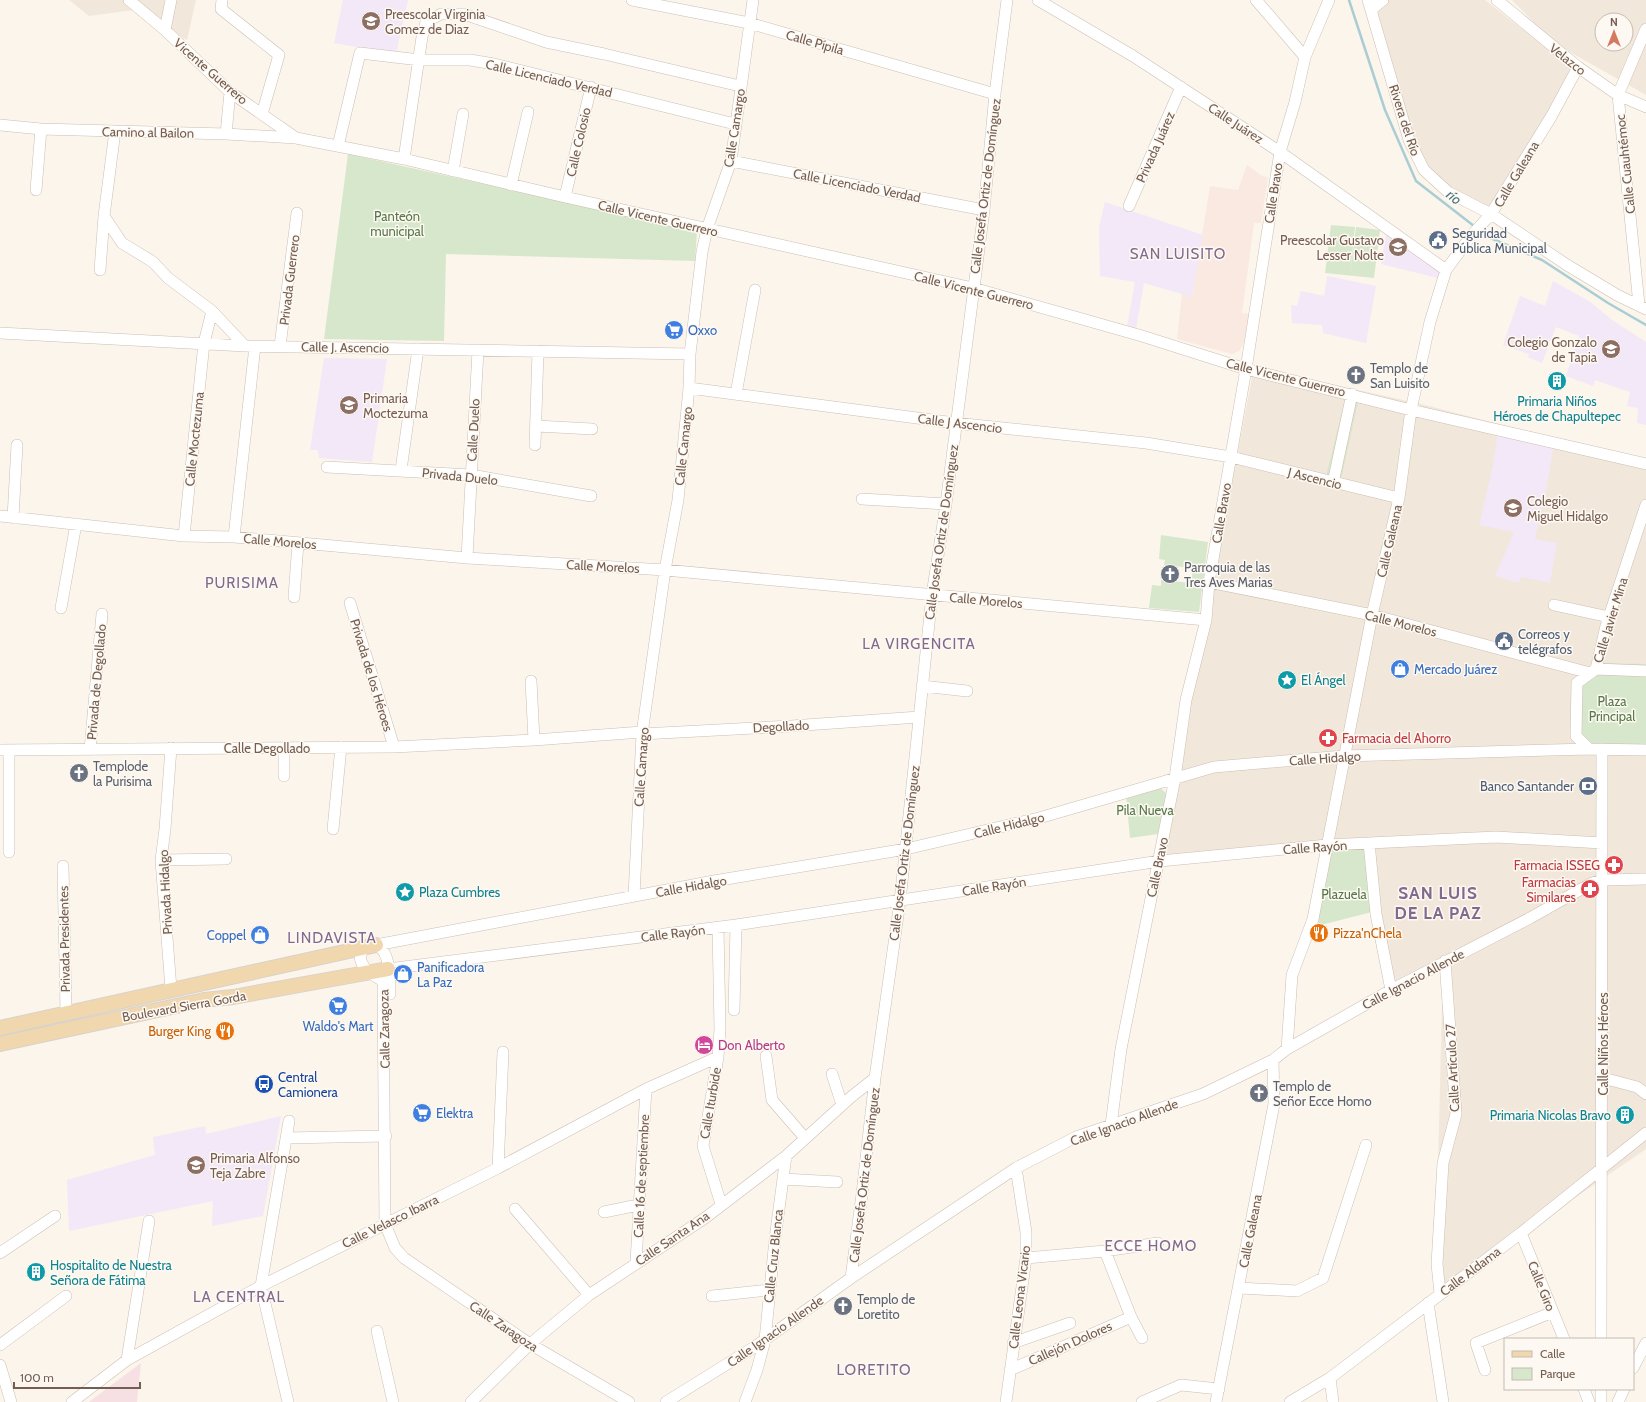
<svg xmlns="http://www.w3.org/2000/svg" width="1646" height="1402" font-family="Cabin,sans-serif">
<style>
.residential{fill:#f2e7db;fill-rule:evenodd}
.commercial{fill:#f9e9e1}
.education{fill:#f2e8f7}
.medical{fill:#f7e0e3}
.green{fill:#d7e7cb}
.lines{fill:none;stroke-linecap:round;stroke-linejoin:round}
.stream{stroke:#aacdd3;stroke-width:2.5}
.minor-casing{stroke:#ccbeb3;stroke-width:12}
.major-casing{stroke:#d8d2ce;stroke-width:16}
.minor{stroke:#fff;stroke-width:11}
.major{stroke:#f1d7ad;stroke-width:14}
.labels{text-anchor:middle;dominant-baseline:central;stroke-width:3;stroke-linejoin:round;paint-order:stroke}
.education-label{font-size:13px;fill:#785e54;stroke:#fdf9f2;text-anchor:start}
.street-label{font-size:13px;fill:#745d51;stroke:#fdf9f2}
.park-label{font-size:13px;fill:#58784b;stroke:#fdf9f2}
.service-label{font-size:13px;fill:#4e5e75;stroke:#fdf9f2;text-anchor:start}
.shop-label{font-size:13px;fill:#366cbe;stroke:#fdf9f2;text-anchor:start}
.worship-label{font-size:13px;fill:#5b616d;stroke:#fdf9f2;text-anchor:start}
.culture-label{font-size:13px;fill:#0d838f;stroke:#fdf9f2;text-anchor:start}
.health-label{font-size:13px;fill:#be3a42;stroke:#fdf9f2;text-anchor:end}
.food-label{font-size:13px;fill:#c56008;stroke:#fdf9f2;text-anchor:start}
.hotel-label{font-size:13px;fill:#b23c85;stroke:#fdf9f2;text-anchor:start}
.transit-label{font-size:13px;fill:#164399;stroke:#fdf9f2;text-anchor:start}
.water-label{font-size:14px;font-style:italic;fill:#4a757d;stroke:#fdf9f2}
.quarter-label{font-size:15px;letter-spacing:1px;fill:#82698e;stroke:#fdf9f2}
.district-label{font-size:17px;font-weight:bold;letter-spacing:1px;fill:#82698e;stroke:#fdf9f2}
</style>
<rect width="100%" height="100%" fill="#fbf5ec"/>
<path class="residential" d="M69,0H196L187,40L134,10L89,16Z
M1370,0H1485L1575,70L1488,209L1449,190L1420,161Z
M1512,0H1646V95L1554,43ZM1602,20H1626V44H1602Z
M1254,367L1421,404L1646,462V1149L1435,1294L1443,960L1393,987L1367,846L1160,861Z"/>
<path class="commercial" d="M1247,165L1262,176L1268,177L1261,223H1254L1242,313L1249,314L1246,339L1239,351L1232,354L1177,339L1182,294L1192,297L1210,186L1238,190Z"/>
<path class="education" d="M343,0H408L396,54L334,43Z
M1105,202L1203,235L1192,297L1144,283L1136,329L1127,327L1135,282L1100,276L1099,227Z
M1387,230L1441,268L1438,278L1381,264Z
M1327,276L1376,286L1366,343L1323,333L1322,325L1292,323L1291,305L1297,306L1301,291L1324,296Z
M1553,281L1589,301L1612,320L1646,342V425L1637,423L1638,408L1627,406L1630,392L1595,380L1593,386L1566,376L1579,336L1556,327L1542,363L1528,357L1529,354L1503,345L1520,296L1545,306Z
M324,358L387,359L372,462L319,458L318,450H310Z
M1498,433L1554,444L1546,491L1535,539L1557,543L1550,583L1521,577L1519,583L1495,576L1514,532L1479,525L1493,465Z
M281,1116L263,1216L212,1226L213,1201L69,1231L67,1180L155,1155L153,1137L205,1126L206,1134Z"/>
<path class="medical" d="M141,1363L137,1402H89Z"/>
<path class="green" d="M348,154L697,231L695,261L446,254L444,341L324,339Z
M1331,225L1355,227L1350,275L1356,227L1380,230L1374,278L1325,273Z
M1346,395L1359,398L1341,480L1326,476Z
M1161,535L1208,542L1199,612L1149,608L1152,585L1161,586V580L1191,583L1193,568L1164,565L1165,560L1159,559Z
M1603,663L1646,664V753L1589,743L1578,732L1579,685L1594,674Z
M1159,787L1166,793L1158,834L1130,838L1126,796Z
M1329,847H1364L1372,912L1313,927Z"/>
<g class="lines">
<path class="stream" d="M1349,0L1385,110L1416,181L1474,226
M1480,231L1488,237L1542,260L1608,303L1646,325"/>
<g class="minor-casing">
<path id="minor" d="M129,0L165,30L230,92L296,138
M222,0L221,9L279,55L262,114
M632,0L749,23L995,94
M1038,0L1133,56L1280,152L1446,270
M1256,0L1305,57
M1368,0L1409,140L1424,170L1448,192L1491,214L1567,265L1617,295L1646,309
M1497,0L1578,67L1618,95L1646,107
M1371,10L1383,0
M165,30L171,0
M0,125L41,129L226,134L296,138L404,159L565,197L973,288L1142,336L1246,369L1411,410L1646,464
M226,134L230,92
M338,146L360,53L420,60H470L494,64L735,124
M404,159L422,37L426,22L441,14H464L546,42L604,54L740,86
M731,161L984,210
M453,171L463,114
M511,185L528,112
M36,190L41,129
M565,197L591,87
M1129,206L1181,87
M104,216L122,243L153,262L168,278L212,311L245,346
M100,270L104,216L115,131
M1639,305L1618,95L1646,29
M0,333L245,346L690,354
M280,346L297,213
M689,388L955,423L1146,443L1231,457L1399,498
M736,394L755,290
M537,426L592,429
M535,445L538,351
M327,467L471,475L591,496
M401,470L418,349
M1333,483L1352,394
M862,499L946,504
M0,516L184,536L234,537L467,558L665,570L1206,620
M13,518L17,445
M184,536L204,343L212,311
M234,537L255,346
M467,558L478,350
M1209,582L1372,615L1590,673
M294,597L298,543
M350,603L394,747
M1554,605L1609,617
M61,608L76,524
M1596,669L1646,671
M531,681L534,740
M922,686L967,691
M642,734L791,726L919,717
M171,748L165,829L161,860L171,989
M1589,749L1576,736L1577,683L1596,669L1606,626L1646,505
M0,750L394,747L534,740L642,732
M90,750L102,614
M9,751V852
M284,776V748
M333,829L341,747
M1369,843L1376,914L1391,990
M161,860L226,859
M63,866L66,1012
M634,896L642,734L665,570L678,500L689,388L690,354L702,252L707,229L731,161L753,0
M718,927L720,1029L718,1057L703,1146L721,1204
M376,945L714,881L906,849L1039,818L1214,767L1344,756L1589,749L1646,750
M376,945C391,951 390,980 390,994
M364,948L360,956C361,969 373,975 383,981L385,1224L395,1248L404,1258L530,1344L629,1402
M388,969L736,925L1160,861L1327,845L1496,837L1602,843
M734,1010L736,925
M1287,1049L1292,975L1313,919L1372,615L1399,498L1411,410L1430,322L1446,270L1471,236L1491,214L1551,117L1578,67
M766,1056L772,1100L805,1138
M832,1074L842,1105
M1603,1078L1637,1087L1646,1094
M1111,1125L1121,1049L1175,778L1186,700L1206,620L1209,582L1246,369L1280,152L1295,102L1305,57L1329,0
M286,1138L386,1136
M498,1168L503,1052
M783,1179L837,1182
M515,1209L589,1295
M604,1212L638,1205
M1521,1233L1564,1339
M1105,1251L1131,1317L1142,1338
M0,1253L55,1216
M1026,1258L1105,1251L1158,1243
M636,1262L646,1089
M851,1278L862,1194L875,1078L900,901L932,595L946,504L984,210L995,94L1007,0
M1239,1288L1297,1291L1323,1278L1366,1145
M1440,1293L1437,1264L1443,1163L1456,1114L1445,961
M712,1296L769,1290
M1428,1303L1443,1402
M377,1331L393,1402
M1601,1339L1602,749
M1013,1343L1070,1323
M0,1345L66,1296
M127,1360L149,1221
M0,1365L11,1402
M1633,1368L1646,1343
M1010,1370L1131,1317
M1485,1370L1476,1343L1553,1312
M1330,1378L1333,1402
M1584,1389L1589,1402
M72,1402L127,1360L261,1286L498,1168L646,1089L718,1057
M288,1402L261,1286L289,1121
M471,1402L530,1344L589,1295L705,1218L786,1156L851,1097L875,1078
M666,1402L756,1346L851,1278L1016,1168L1076,1137L1203,1094L1273,1060L1287,1049L1391,990L1530,918L1592,883L1603,880L1646,879
M745,1402L757,1370L765,1340L775,1239L786,1156
M1006,1402L1026,1258V1232L1016,1168
M1142,1402L1181,1385L1219,1389
M1216,1402L1274,1104L1273,1060
M1290,1402L1330,1378L1521,1233L1646,1133
M1601,1402V1389
M1618,1402L1624,1389"/>
</g>
<g class="major-casing">
<path id="major" d="M0,1028L376,945
M0,1044L204,1000L233,997L388,969"/>
</g>
<use href="#minor" class="minor"/>
<use href="#major" class="major"/>
</g>
<defs>
<g id="school-disc" transform="scale(1)"><circle r="9.5" fill="#8d6e63" stroke="#fdf9f2"/><path d="M0-5L7-2L0 1L-7-2ZM-4 1L0 2.5L4 1V4Q0 6-4 4Z" fill="#fff"/></g>
<g id="civic-disc" transform="scale(1)"><circle r="9.5" fill="#5c6f8a" stroke="#fdf9f2"/><path d="M-.6-6.5H3V-4.5H.6V-3L4-1V1h2V6H-6V1h2V-1L-.6-3ZM-1.2 2.5V6h2.4V2.5Z" fill="#fff"/></g>
<g id="supermarket-disc" transform="scale(1)"><circle r="9.5" fill="#3f7fe0" stroke="#fdf9f2"/><path d="M-6-5.5h2.5l.6 2H6L4.5 2H-2.5L-4.4-4H-6ZM-1.5 3.2a1.3 1.3 0 1 0 .1 0ZM3 3.2a1.3 1.3 0 1 0 .1 0Z" fill="#fff"/></g>
<g id="church-disc" transform="scale(1)"><circle r="9.5" fill="#6b7280" stroke="#fdf9f2"/><path d="M-1.2-6h2.4v3.5h3.3v2.4h-3.3V6h-2.4V-.1h-3.3v-2.4h3.3Z" fill="#fff"/></g>
<g id="building-disc" transform="scale(1)"><circle r="9.5" fill="#0f9aa8" stroke="#fdf9f2"/><path d="M-4-6H4V6H1V3H-1V6H-4ZM-2.5-4.3h1.7v1.8h-1.7ZM.8-4.3h1.7v1.8H.8ZM-2.5-1h1.7V.8h-1.7ZM.8-1h1.7V.8H.8Z" fill="#fff"/></g>
<g id="shop-disc" transform="scale(1)"><circle r="9.5" fill="#3f7fe0" stroke="#fdf9f2"/><path d="M-5-2.5h2.3a2.7 3.5 0 0 1 5.4 0H5L5.5 6h-11ZM-1.5-2.5h3a1.5 2.3 0 0 0-3 0Z" fill="#fff"/></g>
<g id="sight-disc" transform="scale(1)"><circle r="9.5" fill="#0f9aa8" stroke="#fdf9f2"/><path d="M0-6L1.8-2.2L6-1.7L2.9 1.2L3.7 5.4L0 3.3L-3.7 5.4L-2.9 1.2L-6-1.7L-1.8-2.2Z" fill="#fff"/></g>
<g id="pharmacy-disc" transform="scale(1)"><circle r="9.5" fill="#e0444e" stroke="#fdf9f2"/><path d="M-2-6h4v4h4v4h-4v4h-4v-4h-4v-4h4Z" fill="#fff"/></g>
<g id="bank-disc" transform="scale(1)"><circle r="9.5" fill="#5c6f8a" stroke="#fdf9f2"/><path d="M-6-4H6V4H-6ZM0-2.3a2.3 2.3 0 1 0 0 4.6a2.3 2.3 0 1 0 0-4.6Z" fill="#fff"/></g>
<g id="restaurant-disc" transform="scale(1)"><circle r="9.5" fill="#e8710a" stroke="#fdf9f2"/><path d="M-5-6h1v4h1v-4h1v4h1v-4h1v5L-1.5 .5V6h-2V.5L-5-1ZM5-6V6H3V1.5H1.5Q1.5-4 5-6Z" fill="#fff"/></g>
<g id="hotel-disc" transform="scale(1)"><circle r="9.5" fill="#d1479c" stroke="#fdf9f2"/><path d="M-6-4.5h1.5V1H6V5H4.5V3h-9V5H-6ZM-4 0a1.8 1.8 0 1 1 3.6 0ZM.5 0V-2.5h3Q6-2.5 6 0Z" fill="#fff"/></g>
<g id="bus-disc" transform="scale(1)"><circle r="9.5" fill="#1a4fb4" stroke="#fdf9f2"/><path d="M-5-6H5V4H4V6H2V4H-2V6H-4V4H-5ZM-3.5-4V0h7V-4ZM-3.5 1.2v1.5H-2V1.2ZM2 1.2v1.5H3.5V1.2Z" fill="#fff"/></g>
</defs>
<g fill-rule="evenodd">
<use href="#school-disc" x="371" y="21"/>
<use href="#civic-disc" x="1438" y="240"/>
<use href="#school-disc" x="1398" y="247"/>
<use href="#supermarket-disc" x="674" y="330"/>
<use href="#school-disc" x="1611" y="349"/>
<use href="#church-disc" x="1356" y="375"/>
<use href="#building-disc" x="1557" y="381"/>
<use href="#school-disc" x="349" y="405"/>
<use href="#school-disc" x="1513" y="508"/>
<use href="#church-disc" x="1170" y="574"/>
<use href="#civic-disc" x="1504" y="641"/>
<use href="#shop-disc" x="1400" y="669"/>
<use href="#sight-disc" x="1287" y="680"/>
<use href="#pharmacy-disc" x="1328" y="738"/>
<use href="#church-disc" x="79" y="773"/>
<use href="#bank-disc" x="1588" y="786"/>
<use href="#pharmacy-disc" x="1614" y="865"/>
<use href="#pharmacy-disc" x="1590" y="889"/>
<use href="#sight-disc" x="405" y="892"/>
<use href="#restaurant-disc" x="1319" y="933"/>
<use href="#shop-disc" x="260" y="935"/>
<use href="#shop-disc" x="403" y="974"/>
<use href="#supermarket-disc" x="338" y="1006"/>
<use href="#restaurant-disc" x="225" y="1031"/>
<use href="#hotel-disc" x="704" y="1045"/>
<use href="#bus-disc" x="264" y="1084"/>
<use href="#church-disc" x="1259" y="1093"/>
<use href="#supermarket-disc" x="422" y="1113"/>
<use href="#building-disc" x="1625" y="1115"/>
<use href="#school-disc" x="196" y="1165"/>
<use href="#building-disc" x="36" y="1272"/>
<use href="#church-disc" x="843" y="1306"/>
</g>
<g class="labels">
<g class="education-label">
<text x="385" y="14">Preescolar Virginia<tspan x="385" dy="15">Gomez de Diaz</tspan></text>
<text x="1384" y="240" text-anchor="end">Preescolar Gustavo<tspan x="1384" dy="15">Lesser Nolte</tspan></text>
<text x="1597" y="342" text-anchor="end">Colegio Gonzalo<tspan x="1597" dy="15">de Tapia</tspan></text>
<text x="363" y="398">Primaria<tspan x="363" dy="15">Moctezuma</tspan></text>
<text x="1527" y="501">Colegio<tspan x="1527" dy="15">Miguel Hidalgo</tspan></text>
<text x="210" y="1158">Primaria Alfonso<tspan x="210" dy="15">Teja Zabre</tspan></text>
</g>
<g class="street-label">
<text transform="translate(815 42) rotate(16)">Calle Pípila</text>
<text transform="translate(1568 59) rotate(38)">Velazco</text>
<text transform="translate(211 71) rotate(41)">Vicente Guerrero</text>
<text transform="translate(549 78) rotate(13)">Calle Licenciado Verdad</text>
<text transform="translate(1405 120) rotate(72)">Rivera del Río</text>
<text transform="translate(1236 123) rotate(33)">Calle Juárez</text>
<text transform="translate(734 128) rotate(-81)">Calle Camargo</text>
<text transform="translate(148 132) rotate(1)">Camino al Bailon</text>
<text transform="translate(578 142) rotate(-77)">Calle Colosio</text>
<text transform="translate(1155 147) rotate(-66)">Privada Juárez</text>
<text transform="translate(1625 164) rotate(-96)">Calle Cuauhtémoc</text>
<text transform="translate(1516 174) rotate(-59)">Calle Galeana</text>
<text transform="translate(857 185) rotate(11)">Calle Licenciado Verdad</text>
<text transform="translate(985 186) rotate(-83)">Calle Josefa Ortiz de Domínguez</text>
<text transform="translate(1273 193) rotate(-81)">Calle Bravo</text>
<text transform="translate(658 218) rotate(13)">Calle Vicente Guerrero</text>
<text transform="translate(289 280) rotate(-83)">Privada Guerrero</text>
<text transform="translate(974 290) rotate(14)">Calle Vicente Guerrero</text>
<text transform="translate(345 347) rotate(1)">Calle J. Ascencio</text>
<text transform="translate(1286 377) rotate(14)">Calle Vicente Guerrero</text>
<text transform="translate(960 423) rotate(7)">Calle J Ascencio</text>
<text transform="translate(473 430) rotate(-87)">Calle Duelo</text>
<text transform="translate(194 439) rotate(-84)">Calle Moctezuma</text>
<text transform="translate(683 446) rotate(-84)">Calle Camargo</text>
<text transform="translate(460 476) rotate(6)">Privada Duelo</text>
<text transform="translate(1315 478) rotate(14)">J Ascencio</text>
<text transform="translate(1221 513) rotate(-80)">Calle Bravo</text>
<text transform="translate(941 532) rotate(-82)">Calle Josefa Ortiz de Domínguez</text>
<text transform="translate(280 541) rotate(5)">Calle Morelos</text>
<text transform="translate(1389 541) rotate(-77)">Calle Galeana</text>
<text transform="translate(603 566) rotate(3)">Calle Morelos</text>
<text transform="translate(986 600) rotate(5)">Calle Morelos</text>
<text transform="translate(1610 620) rotate(-73)">Calle Javier Mina</text>
<text transform="translate(1401 623) rotate(14)">Calle Morelos</text>
<text transform="translate(372 675) rotate(73)">Privada de los Héroes</text>
<text transform="translate(96 682) rotate(-85)">Privada de Degollado</text>
<text transform="translate(781 726) rotate(-3)">Degollado</text>
<text x="267" y="748">Calle Degollado</text>
<text transform="translate(1325 758) rotate(-4)">Calle Hidalgo</text>
<text transform="translate(641 767) rotate(-86)">Calle Camargo</text>
<text transform="translate(1009 825) rotate(-14)">Calle Hidalgo</text>
<text transform="translate(1315 847) rotate(-4)">Calle Rayón</text>
<text transform="translate(904 853) rotate(-83)">Calle Josefa Ortiz de Domínguez</text>
<text transform="translate(1157 867) rotate(-78)">Calle Bravo</text>
<text transform="translate(691 886) rotate(-10)">Calle Hidalgo</text>
<text transform="translate(994 886) rotate(-9)">Calle Rayón</text>
<text transform="translate(165 892) rotate(-93)">Privada Hidalgo</text>
<text transform="translate(673 933) rotate(-7)">Calle Rayón</text>
<text transform="translate(64 939) rotate(-91)">Privada Presidentes</text>
<text transform="translate(1413 979) rotate(-28)">Calle Ignacio Allende</text>
<text transform="translate(184 1006) rotate(-10)">Boulevard Sierra Gorda</text>
<text transform="translate(384 1029) rotate(-91)">Calle Zaragoza</text>
<text transform="translate(1603 1044) rotate(-90)">Calle Niños Héroes</text>
<text transform="translate(1452 1068) rotate(-93)">Calle Artículo 27</text>
<text transform="translate(710 1103) rotate(-80)">Calle Iturbide</text>
<text transform="translate(1124 1122) rotate(-20)">Calle Ignacio Allende</text>
<text transform="translate(864 1175) rotate(-83)">Calle Josefa Ortiz de Domínguez</text>
<text transform="translate(641 1176) rotate(-87)">Calle 16 de septiembre</text>
<text transform="translate(390 1221) rotate(-26)">Calle Velasco Ibarra</text>
<text transform="translate(1250 1231) rotate(-79)">Calle Galeana</text>
<text transform="translate(672 1238) rotate(-34)">Calle Santa Ana</text>
<text transform="translate(773 1256) rotate(-84)">Calle Cruz Blanca</text>
<text transform="translate(1470 1271) rotate(-37)">Calle Aldama</text>
<text transform="translate(1542 1286) rotate(68)">Calle Giro</text>
<text transform="translate(1019 1297) rotate(-83)">Calle Leona Vicario</text>
<text transform="translate(504 1326) rotate(34)">Calle Zaragoza</text>
<text transform="translate(775 1331) rotate(-35)">Calle Ignacio Allende</text>
<text transform="translate(1070 1343) rotate(-24)">Callejón Dolores</text>
</g>
<g class="park-label">
<text x="397" y="216">Panteón<tspan x="397" dy="15">municipal</tspan></text>
<text x="1612" y="701">Plaza<tspan x="1612" dy="15">Principal</tspan></text>
<text x="1145" y="810">Pila Nueva</text>
<text x="1344" y="894">Plazuela</text>
</g>
<g class="service-label">
<text x="1452" y="233">Seguridad<tspan x="1452" dy="15">Pública Municipal</tspan></text>
<text x="1518" y="634">Correos y<tspan x="1518" dy="15">telégrafos</tspan></text>
<text x="1574" y="786" text-anchor="end">Banco Santander</text>
</g>
<g class="shop-label">
<text x="688" y="330">Oxxo</text>
<text x="1414" y="669">Mercado Juárez</text>
<text x="246" y="935" text-anchor="end">Coppel</text>
<text x="417" y="967">Panificadora<tspan x="417" dy="15">La Paz</tspan></text>
<text x="338" y="1026" text-anchor="middle">Waldo's Mart</text>
<text x="436" y="1113">Elektra</text>
</g>
<g class="worship-label">
<text x="1370" y="368">Templo de<tspan x="1370" dy="15">San Luisito</tspan></text>
<text x="1184" y="567">Parroquia de las<tspan x="1184" dy="15">Tres Aves Marias</tspan></text>
<text x="93" y="766">Templode<tspan x="93" dy="15">la Purisima</tspan></text>
<text x="1273" y="1086">Templo de<tspan x="1273" dy="15">Señor Ecce Homo</tspan></text>
<text x="857" y="1299">Templo de<tspan x="857" dy="15">Loretito</tspan></text>
</g>
<g class="culture-label">
<text x="1557" y="401" text-anchor="middle">Primaria Niños<tspan x="1557" dy="15">Héroes de Chapultepec</tspan></text>
<text x="1301" y="680">El Ángel</text>
<text x="419" y="892">Plaza Cumbres</text>
<text x="1611" y="1115" text-anchor="end">Primaria Nicolas Bravo</text>
<text x="50" y="1265">Hospitalito de Nuestra<tspan x="50" dy="15">Señora de Fátima</tspan></text>
</g>
<g class="health-label">
<text x="1342" y="738" text-anchor="start">Farmacia del Ahorro</text>
<text x="1600" y="865">Farmacia ISSEG</text>
<text x="1576" y="882">Farmacias<tspan x="1576" dy="15">Similares</tspan></text>
</g>
<g class="food-label">
<text x="1333" y="933">Pizza'nChela</text>
<text x="211" y="1031" text-anchor="end">Burger King</text>
</g>
<g class="hotel-label">
<text x="718" y="1045">Don Alberto</text>
</g>
<g class="transit-label">
<text x="278" y="1077">Central<tspan x="278" dy="15">Camionera</tspan></text>
</g>
<g class="water-label">
<text transform="translate(1454 197) rotate(38)">río</text>
</g>
<g class="quarter-label">
<text x="1178" y="254">SAN LUISITO</text>
<text x="242" y="583">PURISIMA</text>
<text x="919" y="644">LA VIRGENCITA</text>
<text x="332" y="938">LINDAVISTA</text>
<text x="1151" y="1246">ECCE HOMO</text>
<text x="239" y="1297">LA CENTRAL</text>
<text x="874" y="1370">LORETITO</text>
</g>
<g class="district-label">
<text x="1438" y="893">SAN LUIS<tspan x="1438" dy="20">DE LA PAZ</tspan></text>
</g>
</g>
<rect x="1504" y="1338" width="130" height="52" fill="#fdf9f2" stroke="#c6bbb2"/>
<rect x="1512" y="1351" width="20" height="6" fill="#f1d7ad" stroke="#c6bbb2"/>
<text x="1540" y="1358" font-size="12" fill="#745d51">Calle</text>
<rect x="1512" y="1368" width="20" height="12" fill="#d7e7cb" stroke="#c6bbb2"/>
<text x="1540" y="1378" font-size="12" fill="#745d51">Parque</text>
<g transform="translate(1614 32)"><circle r="19" fill="#fdf9f2" stroke="#c6bbb2"/>
<path d="M0-3L7 15L0 10L-7 15Z" fill="#d57a60"/>
<text y="-6" font-size="11" font-weight="bold" text-anchor="middle" fill="#745d51">N</text>
</g>
<path d="M14 1382v6h126v-6" fill="none" stroke="#745d51" stroke-width="2"/>
<text x="20" y="1382" font-size="12" fill="#745d51" stroke="#fdf9f2" stroke-width="3" paint-order="stroke">100 m</text>
</svg>
